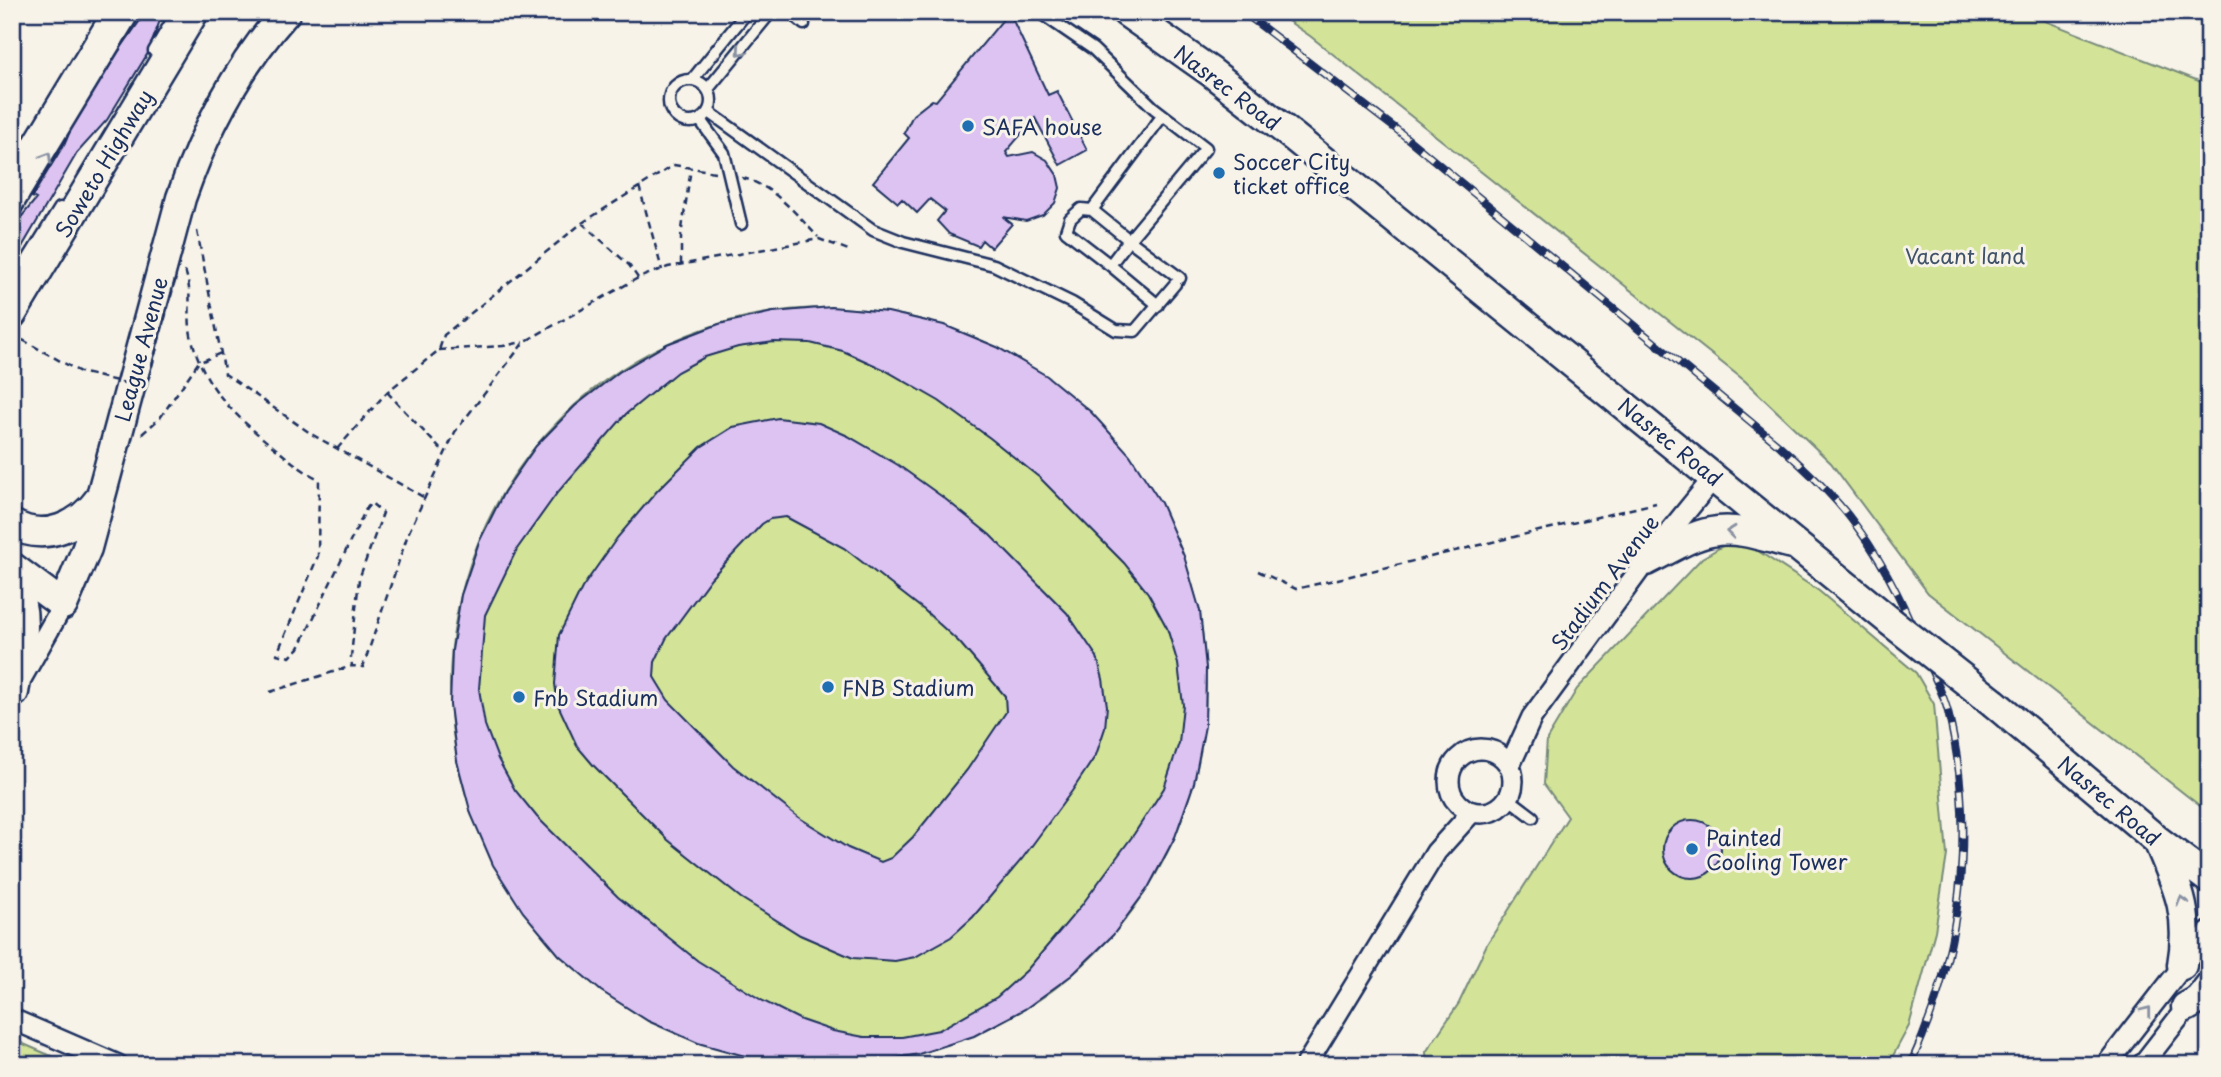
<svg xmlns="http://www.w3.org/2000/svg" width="2221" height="1077" font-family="'Playpen Sans',sans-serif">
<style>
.green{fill:#d3e498;stroke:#778a7b;stroke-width:2}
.building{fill:#ddc3f1;stroke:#1b2f5e;stroke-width:2;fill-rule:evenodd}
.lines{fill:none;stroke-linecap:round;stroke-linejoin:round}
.lane-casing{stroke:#1b2f5e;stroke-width:15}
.street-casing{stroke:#1b2f5e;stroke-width:24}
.secondary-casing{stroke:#1b2f5e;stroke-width:33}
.path{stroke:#1b2f5e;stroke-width:2.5;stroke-dasharray:7 5;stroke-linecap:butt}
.lane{stroke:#f7f3e8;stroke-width:10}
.street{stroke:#f7f3e8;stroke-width:19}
.secondary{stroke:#f7f3e8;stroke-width:28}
.rail-casing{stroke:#1b2f5e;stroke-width:8}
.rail{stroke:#f7f3e8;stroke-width:5;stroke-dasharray:16;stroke-linecap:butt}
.secondary-bridge-casing{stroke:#1b2f5e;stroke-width:33;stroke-linecap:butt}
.path-bridge{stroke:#1b2f5e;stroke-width:2.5;stroke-dasharray:7 5;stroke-linecap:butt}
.secondary-bridge{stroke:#f7f3e8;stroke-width:28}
.oneway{stroke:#8991a3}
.poi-dot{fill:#1f6fb2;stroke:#f7f3e8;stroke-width:2.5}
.labels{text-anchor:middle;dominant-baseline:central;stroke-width:6;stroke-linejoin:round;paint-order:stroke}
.street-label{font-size:21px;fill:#1b2f5e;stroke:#f7f3e8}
.poi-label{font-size:21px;fill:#1b2f5e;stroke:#f7f3e8;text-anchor:start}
.park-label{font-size:21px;fill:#40536a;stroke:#f7f3e8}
</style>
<rect width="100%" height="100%" fill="#f7f3e8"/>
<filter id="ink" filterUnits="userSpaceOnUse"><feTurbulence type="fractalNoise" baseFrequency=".0143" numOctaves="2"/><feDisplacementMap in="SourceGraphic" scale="14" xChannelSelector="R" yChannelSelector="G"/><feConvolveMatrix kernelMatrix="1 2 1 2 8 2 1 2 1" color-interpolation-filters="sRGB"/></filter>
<g filter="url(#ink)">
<path class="green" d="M1275,12H2022L2209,85V813L1928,593L1831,463L1745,381L1310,36Z
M450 686a378 378 0 1 1 756 0a378 378 0 1 1-756 0Z
M1726,544L1752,547L1819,591L1916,673L1934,704L1947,855L1935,931L1909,1026L1888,1065H1427L1426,1052L1459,1003L1487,944L1568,817L1544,784L1547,739L1577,689L1702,558Z
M12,1039L72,1065H12Z"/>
<path class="building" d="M146,12H163L148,53L107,120L77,153L12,264L13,227L36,199L32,197L66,141L79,108Z
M1009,12L1048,95L1057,91L1087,150L1060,165L1035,118L1006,152L1009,157L1033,152L1047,160L1057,175L1060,188L1055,203L1043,215L1026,221L1003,217L1012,224L991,248L982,240L978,246L949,234L937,221L945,211L930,199L917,213L902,199L898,203L873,182L909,138L904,133L913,115L932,100L936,101Z
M831,307L888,312L944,325L997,347L1047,376L1091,412L1130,455L1161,503L1184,556L1200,611L1206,668L1205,726L1194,783L1175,837L1148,888L1113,935L1072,975L1025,1009L974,1036L919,1054L863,1064L805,1065L752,1058L698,1043L648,1021L601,991L559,955L523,912L493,865L471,814L457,761L450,705L452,650L461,595L479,542L504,492L536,446L575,406L619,372L667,344L719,324L773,312ZM786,517L844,548L924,610L960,643L1005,696L1006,712L967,770L913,837L891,858L881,862L848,848L798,817L733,766L668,700L654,677L655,662L666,639L711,578L762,524L770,519Z
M774,342L810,343L843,351L883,369L939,401L990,438L1040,478L1124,563L1148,593L1167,628L1178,664L1183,705L1179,743L1164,788L1134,834L1081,906L1027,970L997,997L939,1030L902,1037H864L833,1031L801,1020L763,1001L698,961L618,897L537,817L515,790L498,759L485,725L479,689L485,615L517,549L557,493L626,414L677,372L705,357L738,347ZM778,418L819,423L848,436L898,465L944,498L990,535L1067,613L1097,657L1103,679L1107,706L1105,728L1096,755L1072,791L1022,859L973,917L951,937L915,957L895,961L853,958L800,935L741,898L668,840L594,766L577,746L558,705L555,684L559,635L582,588L617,538L657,491L701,447L733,427Z
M1663 849a29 29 0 1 1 58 0a29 29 0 1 1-58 0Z"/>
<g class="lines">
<g class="lane-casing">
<path id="lane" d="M790,12L804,24
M1039,12L1093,49L1154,108L1206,148L1129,240L1180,278
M154,51L177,12
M669 101a21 21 0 1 1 42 0a21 21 0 1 1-42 0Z
M692,80L747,12
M708,89L771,12
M709,112L873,230L903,242L994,265L1072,303L1116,330L1135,331L1175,284
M700,120L724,153L741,224
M1092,210L1081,209L1070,219L1066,231L1110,265
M12,215L135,12
M12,285L60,208
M1158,305L1110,265L1129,240L1092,210L1163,115
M1508,798L1533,817"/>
</g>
<g class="street-casing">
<path id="street" d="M21,679L63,605
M1449 781a32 32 0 1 1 64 0a32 32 0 1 1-64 0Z
M1510,765L1532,717L1646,561L1715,476
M12,1019L118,1065
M1306,1065L1436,852L1472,812
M2106,1065L2209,932
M2142,1065L2209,979"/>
</g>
<g class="secondary-casing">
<path id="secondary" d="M1126,12L1211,72L1295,138L1891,622
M12,187L118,12
M12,314L194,12
M12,524C45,543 80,526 100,498
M1646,561C1667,551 1689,536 1711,532C1737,526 1767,538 1792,544
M12,567L63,605L87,548L181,198C205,129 237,67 286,12
M12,577C31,614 21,653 14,692
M1994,703L2157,840L2209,879
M2158,841C2178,888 2191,913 2182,965
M2186,1007L2209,994"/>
</g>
<path class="path" d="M742,178C772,184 798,216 818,237
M639,186L662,270
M582,223L629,265L638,278
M197,231L225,374L313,435L425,498
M681,265V236L691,168
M185,271C193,291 187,314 191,335C202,385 233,414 271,445C288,458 300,470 319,479L318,556L277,654L290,657L299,648L366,509L371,503L383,513L359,579L351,657L352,666L363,667L408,534L455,432L524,342L638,278L668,267L819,239L851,251
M439,350L503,346L523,342
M387,392L444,453
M142,434L160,418L198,363L221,353
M337,449L387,392L439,350L444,335L582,223L674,165L715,172
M1258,571L1296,589L1656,503
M270,692L352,666"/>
<use href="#lane" class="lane"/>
<use href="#street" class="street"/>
<use href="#secondary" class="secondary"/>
<g class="rail-casing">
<path id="rail" d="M1243,12L1396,129L1780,446C1807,471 1835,496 1857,527C1888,569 1908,614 1928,663C1935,679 1944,695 1948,712C1977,829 1961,957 1910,1065"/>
</g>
<use href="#rail" class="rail"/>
<g class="secondary-bridge-casing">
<path id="secondary-bridge" d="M1891,622L1994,703"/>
</g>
<path class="path-bridge" d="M12,334L80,372L146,388L177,274"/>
<use href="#secondary-bridge" class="secondary-bridge"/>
</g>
<defs><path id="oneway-chevron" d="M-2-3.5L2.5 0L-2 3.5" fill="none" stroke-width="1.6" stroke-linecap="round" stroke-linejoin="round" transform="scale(1.75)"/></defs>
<g class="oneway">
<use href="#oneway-chevron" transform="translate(741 51) rotate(131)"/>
<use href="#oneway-chevron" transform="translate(47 157) rotate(-59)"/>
<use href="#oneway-chevron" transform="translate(1731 532) rotate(-174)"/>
<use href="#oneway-chevron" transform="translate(2182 901) rotate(-106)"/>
<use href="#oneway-chevron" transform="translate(2147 1011) rotate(-52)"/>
</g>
</g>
<g class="poi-dot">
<circle cx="968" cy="126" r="7"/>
<circle cx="1219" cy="173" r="7"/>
<circle cx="828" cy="687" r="7"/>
<circle cx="519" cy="697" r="7"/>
<circle cx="1692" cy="849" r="7"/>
</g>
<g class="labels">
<g class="street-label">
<text transform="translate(1228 87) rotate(37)">Nasrec Road</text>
<text transform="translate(103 163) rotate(-59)">Soweto Highway</text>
<text transform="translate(140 349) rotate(-75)">League Avenue</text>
<text transform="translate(1671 441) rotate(39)">Nasrec Road</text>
<text transform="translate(1604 582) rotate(-53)">Stadium Avenue</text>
<text transform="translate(2110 800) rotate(40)">Nasrec Road</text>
</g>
<g class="poi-label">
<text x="982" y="126">SAFA house</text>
<text x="1233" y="161">Soccer City<tspan x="1233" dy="24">ticket office</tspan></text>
<text x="842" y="687">FNB Stadium</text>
<text x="533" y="697">Fnb Stadium</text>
<text x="1706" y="837">Painted<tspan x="1706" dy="24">Cooling Tower</tspan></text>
</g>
<g class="park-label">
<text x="1965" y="255">Vacant land</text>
</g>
</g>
<rect width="2221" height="1077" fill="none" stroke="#f7f3e8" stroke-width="42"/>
<rect x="21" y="21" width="2179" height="1035" fill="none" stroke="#1b2f5e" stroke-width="2.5" filter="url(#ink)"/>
</svg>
